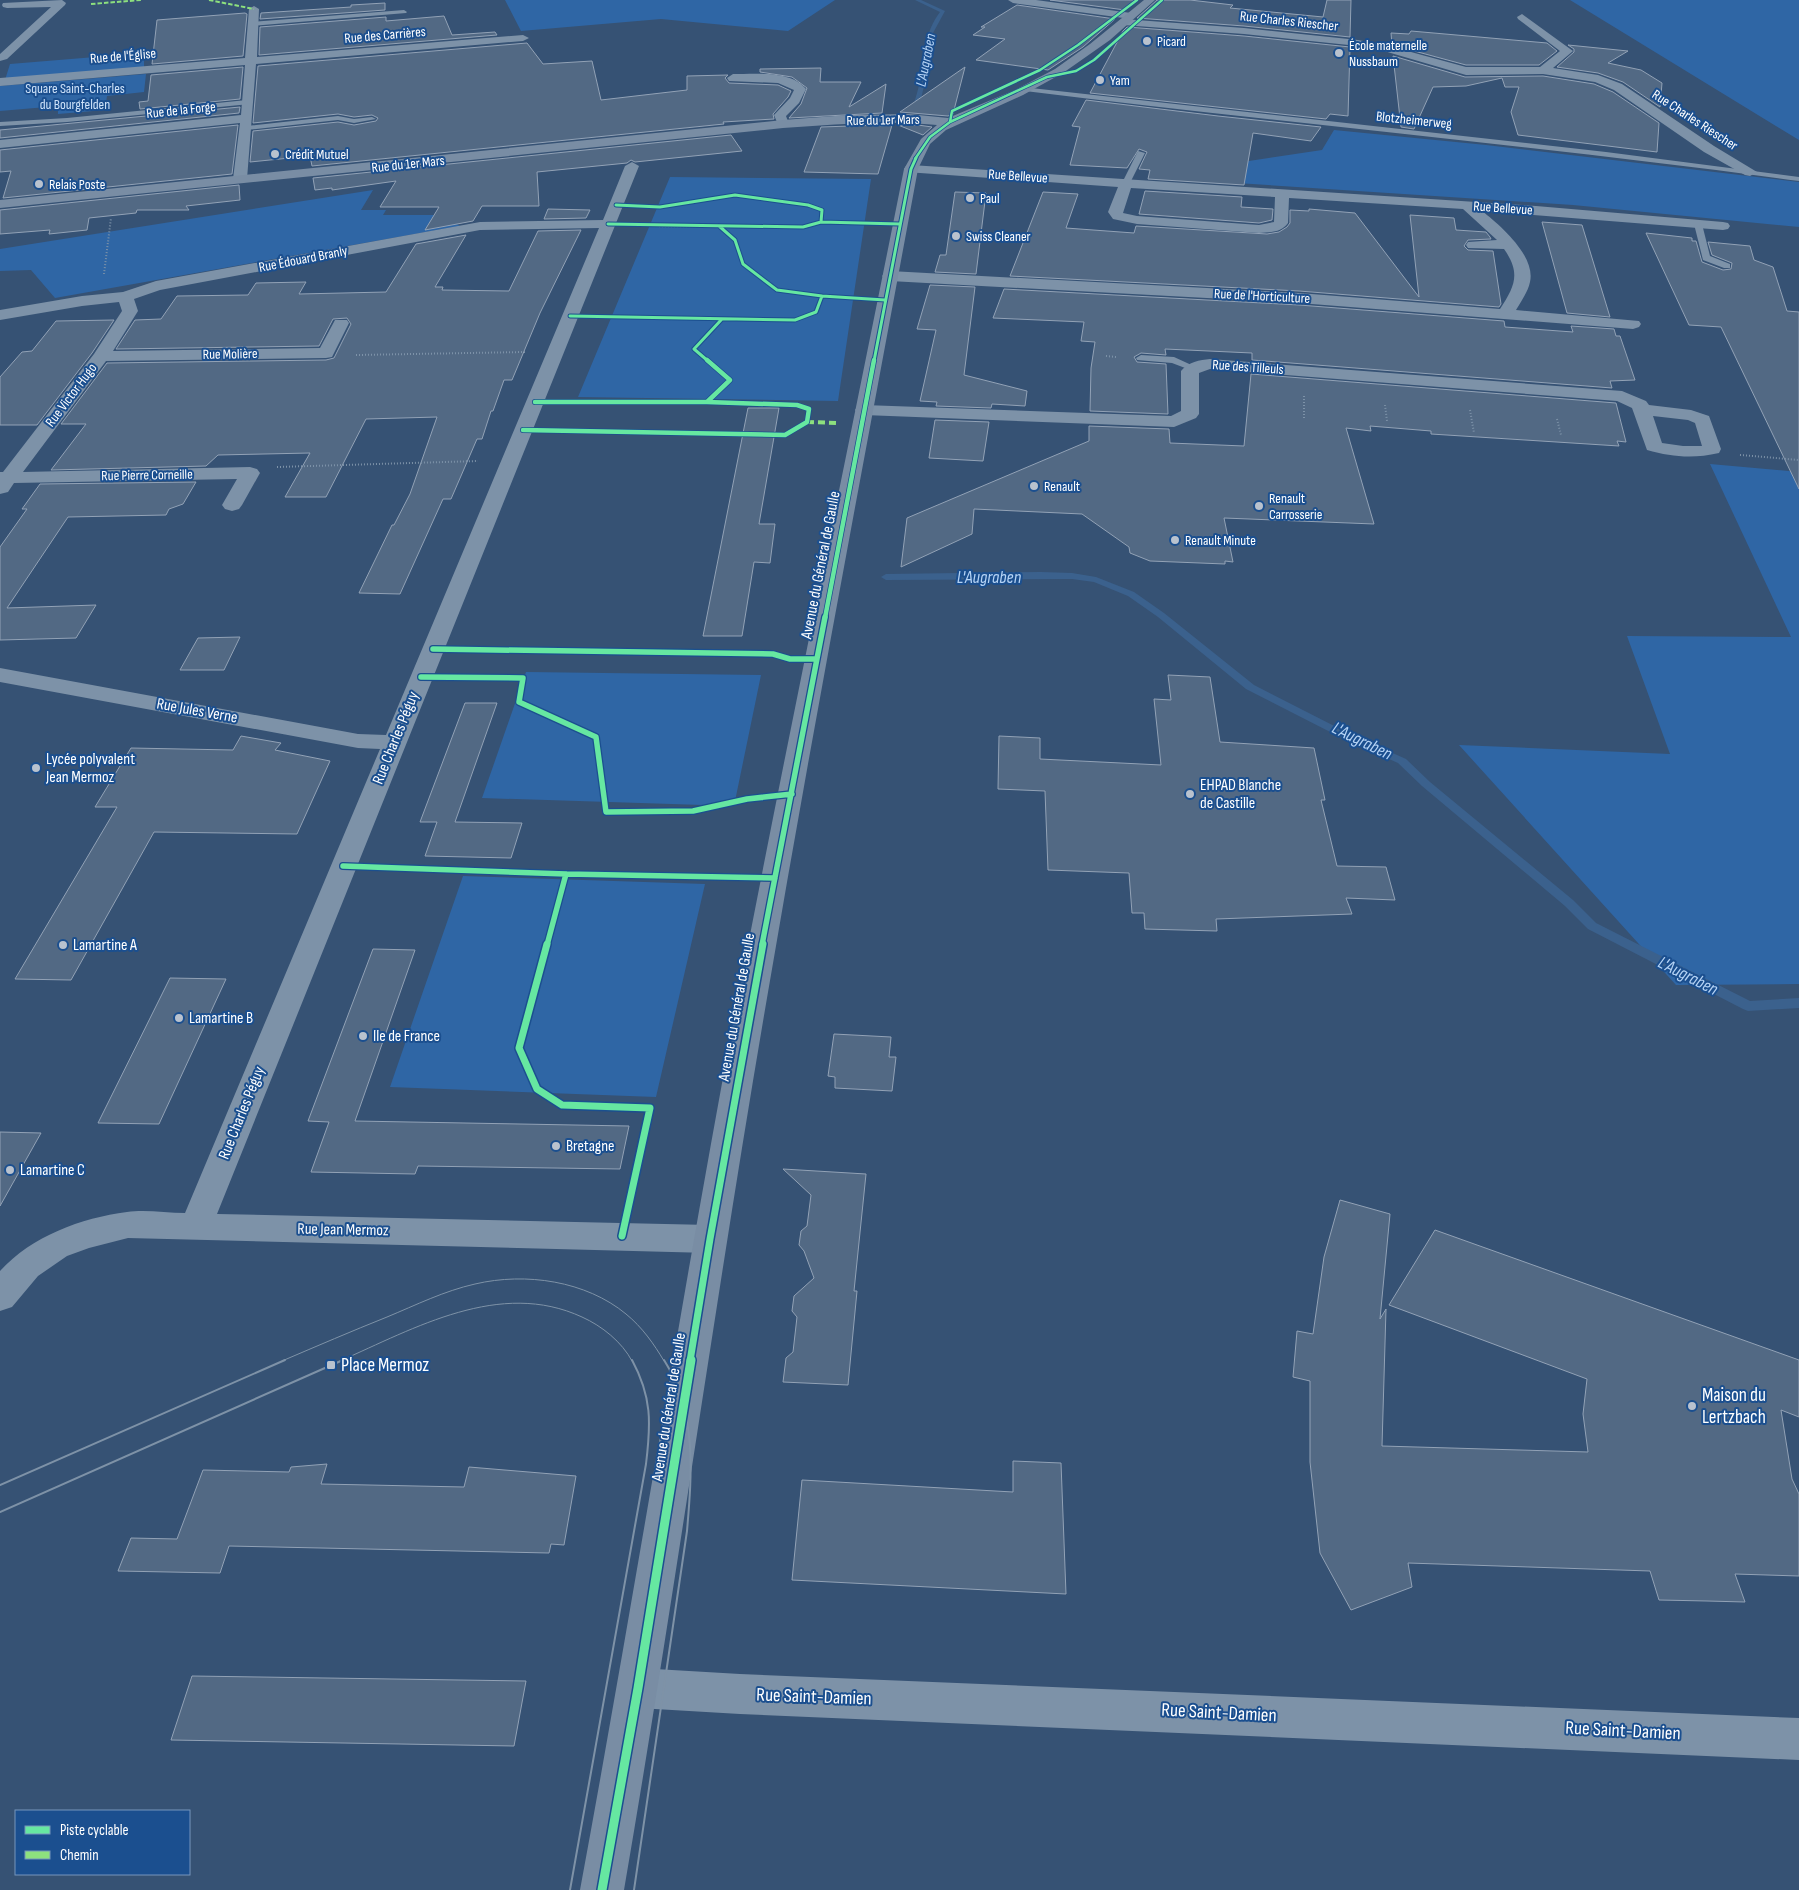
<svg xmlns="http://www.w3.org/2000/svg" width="1799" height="1890" font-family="'Sofia Sans Condensed',sans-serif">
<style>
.green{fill:#2f66a5}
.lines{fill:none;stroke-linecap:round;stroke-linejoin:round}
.stream{fill:#3b618d;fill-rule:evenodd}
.building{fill:#526984;stroke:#92a2b6}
.path{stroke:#7d92a8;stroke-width:2;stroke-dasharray:1 2;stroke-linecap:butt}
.lane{fill:#7d92a8;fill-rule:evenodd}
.street{fill:#7d92a8;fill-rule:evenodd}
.secondary{fill:#798da4;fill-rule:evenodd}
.tram-far1{stroke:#7e92a7;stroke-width:1}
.tram{stroke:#7e92a7;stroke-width:2}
.quiet-far1{stroke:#8de07e;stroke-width:2;stroke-dasharray:4.5 2;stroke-linecap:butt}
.quiet{stroke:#8de07e;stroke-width:4;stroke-dasharray:7 4;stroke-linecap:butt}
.cycleway-far5-casing{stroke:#1b4f8f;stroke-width:4}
.cycleway-far4-casing{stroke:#1b4f8f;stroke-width:5}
.cycleway-far3-casing{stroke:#1b4f8f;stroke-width:6}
.cycleway-far2-casing{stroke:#1b4f8f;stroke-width:8}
.cycleway-far1-casing{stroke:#1b4f8f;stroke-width:10}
.cycleway-casing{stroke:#1b4f8f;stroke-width:12}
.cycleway-far5{stroke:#66e7a1;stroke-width:2.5}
.cycleway-far4{stroke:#66e7a1;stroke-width:3}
.cycleway-far3{stroke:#66e7a1;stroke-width:4.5}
.cycleway-far2{stroke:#66e7a1;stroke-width:5.5}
.cycleway-far1{stroke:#66e7a1;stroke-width:7}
.cycleway{stroke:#66e7a1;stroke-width:9}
.poi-dot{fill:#b9c2ce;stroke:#1b4f8f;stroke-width:2}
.labels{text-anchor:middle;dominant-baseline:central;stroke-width:4;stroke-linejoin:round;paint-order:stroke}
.far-street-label{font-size:14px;fill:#fff;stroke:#1b4f8f}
.far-poi-label{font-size:14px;fill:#fff;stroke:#1b4f8f;text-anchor:start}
.far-park-label{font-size:14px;fill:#cfe3fa;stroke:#1b4f8f}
.far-water-label{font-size:15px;font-style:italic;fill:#b5d3f5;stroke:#1b4f8f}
.street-label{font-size:16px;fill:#fff;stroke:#1b4f8f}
.poi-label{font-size:16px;fill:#fff;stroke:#1b4f8f;text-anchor:start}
.water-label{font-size:18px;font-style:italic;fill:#b5d3f5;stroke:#1b4f8f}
.near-poi-label{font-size:19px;fill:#fff;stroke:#1b4f8f;text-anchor:start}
.near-street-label{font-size:19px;fill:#fff;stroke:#1b4f8f}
</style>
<rect width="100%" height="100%" fill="#365274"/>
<path class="green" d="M505,0H835L788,31L661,19L521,31Z
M1570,0H1799V140Z
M144,53V68L5,80L10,64Z
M146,74L144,92L107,96L105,110L58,114V106L0,111V86Z
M1334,130L1486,145L1799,182V227L1573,205L1221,182L1229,164L1322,150Z
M670,177L871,179L838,401L578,397Z
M373,190L361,210H386L383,215H463L455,223L460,226L55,298L31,270L0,271V249Z
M1710,464L1799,472V984L1676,985L1459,745L1670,754L1627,636L1791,637Z
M526,672L761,675L734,806L482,798Z
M463,876L705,884L656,1097L390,1087Z"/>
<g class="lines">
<path class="stream" d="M915,0H921L945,11L933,33L926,78L918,111L915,113L912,111C915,99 919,88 921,76C925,52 925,32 940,12Z
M1041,572L1072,573L1096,577L1134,592L1164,613L1254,685L1348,733L1406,759L1430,782L1573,900L1596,923L1750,1001L1799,998V1008L1748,1011L1743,1009L1588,929L1565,906L1422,786L1398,763L1340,737L1246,689L1158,617L1128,596L1094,582L1072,579L886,580L881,577L886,574Z"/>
</g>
<path class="building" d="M1050,0H1137L1125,10Z
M1157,0H1190L1233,5L1230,8L1323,17L1327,0H1351L1350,37L1244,26L1137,18Z
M385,3V10L260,19L261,13L351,7V5Z
M1017,5L1115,19L1083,47L1048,70L976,60L1005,39L973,35L985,27H981Z
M245,13L247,14L243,56L152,64L157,20Z
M444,16L452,35L495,32L497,35L259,55L260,27L386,17V21Z
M1127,27L1244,36L1350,47L1348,116L1330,114L1326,119L1090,93L1123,31Z
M1411,31L1547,43L1557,51L1539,65H1466L1392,45L1391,33L1409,34Z
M527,43L543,64L592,61L601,100L687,90V76L728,75L725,78L729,83L778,85L791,91L788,97L773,114L774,119L723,122L724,124L312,166L310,156L250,162L253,131L338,122L354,125L376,121L378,118L372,115L354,117L338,114L253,123L258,66Z
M1568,45L1628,51L1608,63L1641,70L1662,83L1660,107L1623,82L1598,73L1557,67L1574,52V49Z
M1393,56L1465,77L1543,76L1594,84L1613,92L1659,123L1657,152L1518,135L1511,112L1519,87H1505L1502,78L1466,86L1433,87L1414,129L1401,127Z
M243,67L240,99L140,109L139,102L148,101L151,75Z
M965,67L953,114L948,116L900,112Z
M821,68L820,82H861L849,107L886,84L882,113L789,118L801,104L807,88L792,77L760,72V69Z
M1086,100L1218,116L1321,127L1311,141L1253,133L1244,185L1148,179L1150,170L1139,169L1147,152L1139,149L1127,168L1070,165L1080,127L1072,126Z
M240,107L239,113L0,138V130Z
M238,125L232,174L3,198L11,171L0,172V150Z
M880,125V126L892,125L878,174L804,172L821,127Z
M898,125H918L932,127L923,135Z
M731,135L742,151L635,162L631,160L627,163L537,172L539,206H482L473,221L425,230L439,207H380L396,181L332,190V188L315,190L313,178Z
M239,185L240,200L186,206L189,210H137L136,213L89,218L87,230L49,234L50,230L0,234V210Z
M1145,191L1242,197L1241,207L1273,209L1272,220L1259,223L1139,214Z
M955,192L986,193L976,274L935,272L940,255H946Z
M1043,192L1078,194L1066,228L1134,233L1136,226L1267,234L1279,232L1287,227L1290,223V210L1309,211V209L1355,213L1419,297L1410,215L1454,218L1456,230L1486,232L1490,237L1491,239L1468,240L1464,246L1468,250L1493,251L1501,304L1499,307L1299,291L1010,276Z
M548,209L590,210L586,218L544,219Z
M1542,222L1582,225L1610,317L1567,313Z
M581,230L540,313L512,380H504L493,411H491L482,439H477L451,499H443L400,594L359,593L392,525H394L410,494L437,417L366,419L326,497H285L310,453L218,455L206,466L51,470L86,424H61L107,363L326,360L334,358L351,324L347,318L333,319L319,346L116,349L135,320L161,319L177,296L248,295L256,283L306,282L299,294L386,292L416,244L466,235L435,287H443L442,290L509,291L538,231Z
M1646,233L1692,238V241H1696L1702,262L1723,270L1731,269L1732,263L1712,255L1708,242L1750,246L1754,260L1773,267L1787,311L1799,312V489L1721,327L1689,325Z
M930,285L975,287L964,375L1027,391L1025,406L992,404L991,408L936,406L937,402L920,401L936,330L917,329Z
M1004,289L1299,305L1504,321L1505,327L1573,332L1571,326L1614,329L1616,336H1620L1635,380L1610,381L1612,388L1252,360V353L1165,349L1166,355L1141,353L1134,357L1137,362L1166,364L1168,414L1090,411L1091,368L1095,342L1081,341L1084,322L993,318Z
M114,320L92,353L37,425H0V377L22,352L32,351L56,321Z
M1251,374L1616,403L1626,442L1617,441L1619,446L1431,434V431L1370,426L1371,431L1346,428L1374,524L1224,518L1233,562L1225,561V564L1150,561L1130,553L1129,547L1082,514L974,509L972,534L901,567L907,518L1089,441V426L1169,429L1170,443L1244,446Z
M748,408H779L759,524H775L770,563L754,562L742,636H703Z
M935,420L989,422L983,461L929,458Z
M196,482L183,504L169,509L166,515L68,517L7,608L96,605L76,638L0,640V547L27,509H22L40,484Z
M240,637L224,670H180L198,638Z
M1168,675L1210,677L1220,742L1314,748L1325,800H1321L1337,866L1386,867L1395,900L1346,898L1352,914L1216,919L1217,931L1145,929L1144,913H1132L1129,873L1048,870L1045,791L998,789L999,736L1040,738V759L1161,765L1154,699L1171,700Z
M465,703H497L455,822L522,823L511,858L425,856L437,822H420Z
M241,736L281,743L275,750L330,761L297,834L154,832L71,980L15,979L117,807H95L131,748L233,750Z
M373,949L415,950L355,1121L629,1126L620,1169L418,1166L415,1174L311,1172L329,1122L308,1121Z
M170,978L226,979L159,1124L98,1123Z
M834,1034L891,1037L889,1057H896L892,1091L835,1088V1077L828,1076Z
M0,1132L41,1133L0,1206Z
M783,1169L866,1174L854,1291H857L848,1385L783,1382L786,1358L793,1352L797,1317L792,1311L794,1296L814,1278L804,1251L799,1245L801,1231L807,1226L811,1195Z
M1340,1200L1390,1214L1380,1319L1386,1309L1382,1446L1588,1452L1583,1414L1587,1379L1389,1305L1435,1230L1799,1360V1417L1781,1410L1792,1479L1799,1494V1576L1735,1574L1745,1602L1707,1601L1659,1600L1650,1571L1408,1563L1412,1587L1351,1610L1320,1553L1310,1462V1381L1293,1377L1297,1331L1313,1334L1324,1257Z
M1013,1461L1061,1463L1066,1594L792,1580L802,1480L1013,1492Z
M327,1464L321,1484L464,1487L469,1467L576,1476L564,1545L551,1544L549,1553L229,1546L220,1573L118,1571L131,1538L177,1539L203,1470L289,1472L291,1467Z
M192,1676L526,1681L514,1746L171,1740Z"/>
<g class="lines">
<path class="path" d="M645,206L660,207L735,195L808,205L822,210L821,222
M638,226L803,227L821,222L872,224
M719,226L735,240L743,264L777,290L822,296
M104,274L111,218
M601,317L795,320L816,312L822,296L857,298
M356,355L525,352
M1106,356L1116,357
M1304,396V419
M567,402H707
M1385,405L1387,421
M1470,410L1474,433
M1557,419L1561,435
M555,431L785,435L807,422L809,409L797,405L707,402L730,380L694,349L722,319
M1740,455L1799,460
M277,467L478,461"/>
<path class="lane" d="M404,10L407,12L406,13L252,26L249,24L252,22Z
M1022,87L1606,152L1799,177V181C1542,146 1283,123 1025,91L1021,89Z
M247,100L251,102L250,104L67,122L0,126V122L67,118Z
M338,116L354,119L372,117L376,119L354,123L338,120L246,130L242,128L246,126Z
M1138,151L1145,153L1130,183L1123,185L1122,183Z
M1698,221L1702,224L1710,256L1730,264V268H1724L1703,260L1694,224Z
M1141,355L1174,357L1198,368L1193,371L1172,363L1137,360L1136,358Z"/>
<path class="street" d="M62,0L66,3L65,5L7,59L0,61V54L51,7L7,8L3,7L2,5L3,3Z
M1008,0H1036L1131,13L1136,16L1131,19L1013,3Z
M254,6L259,9L257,57L523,35L529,38L523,41L256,64L247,179L240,183L233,179L240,123L0,148V140L241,115L245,65L0,86V78L245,58L249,9Z
M1522,14L1573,51L1553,68L1598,75L1622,84L1714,146L1757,172L1750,176L1745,175L1704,152L1614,90L1595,82L1543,74L1466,75L1384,51L1358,46L1244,34L1123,25L1118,22L1123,19L1244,28L1358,40L1389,46L1466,67H1540L1560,51L1518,19L1517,17Z
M733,74C755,74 791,70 806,89L799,103L786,116L789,124L787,127H779L774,115L790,98L794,90L778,83L729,81L727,78Z
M632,162L639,166L217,1214L710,1225L722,1229L726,1239L722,1249L710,1253L128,1238L89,1248L67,1256L38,1276L12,1307L0,1311V1271C32,1236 81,1218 127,1212C145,1209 166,1213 185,1213L380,749L358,748L0,682V668L358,734L386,735L599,228L480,230L160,290L134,299L138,311L113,351L320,348L335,320H347L349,323L332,357L326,358L106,361L23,472L250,467L257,469L260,473L242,505L239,509L232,511L225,509L222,505L237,479L14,483L8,492L0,494V472H3L94,354L122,311L119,302L82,306L0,320V310L82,296L123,292L156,281L480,222L603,220L625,166Z
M911,165L1536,206L1723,222L1728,223L1730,226L1728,229L1723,230L1482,211C1500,225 1536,256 1530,282C1528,292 1521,301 1516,310L1639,321L1641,324L1639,327L1633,329L1299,303L890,281L885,279L882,276L885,273L890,271L1299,293L1500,309C1515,286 1521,273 1504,249L1468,248L1466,245L1468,242L1497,240L1463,209L1289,198L1288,223C1281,233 1270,232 1259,233L1137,224L1113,219L1108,212L1118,187L906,172L904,169L906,166ZM1131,188L1275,197L1274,222L1259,225L1137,216L1123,213Z
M1210,359L1622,391L1646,401L1649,405L1691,410L1709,416L1721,449L1719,453C1693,459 1672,457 1647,450L1632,408L1617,401L1210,369L1199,373V414L1196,418L1174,427L864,415L858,414L855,410L858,406L864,405L1171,416L1181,411V371C1188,362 1200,360 1210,359ZM1653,416L1688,420L1695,423L1702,446H1683L1662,443Z
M638,1668L740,1674L1799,1718V1760L740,1714L638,1708L624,1702L618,1688L624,1674Z"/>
<path class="secondary" d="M1144,0H1155L1110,40L1063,73L1023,95L946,130L930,144L918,169C867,445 814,721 767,998C716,1295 675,1593 624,1890H580C635,1593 682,1294 738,997C791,721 849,445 904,169L921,139L937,125C886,120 835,124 783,128L0,208V200L783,120L848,115L909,114L948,118L1015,90L1055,69L1090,44Z"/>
<path class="tram-far1" d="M282,1361C317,1346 352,1331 387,1317C416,1305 444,1291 475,1284C526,1272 586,1281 626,1314C642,1327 654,1344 664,1361
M340,1361C415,1328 500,1279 582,1317C602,1326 622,1342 632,1361"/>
<path class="tram" d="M0,1485L285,1360
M0,1512L343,1360
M570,1890L646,1464C651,1423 652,1397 632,1360
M634,1890L687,1531C692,1473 697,1412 664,1360"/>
<path class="quiet-far1" d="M209,0L254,9
M91,4L141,0"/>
<path class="quiet" d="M807,422L838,423"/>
<g class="cycleway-far5-casing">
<path id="cycleway-far5" d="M950,122L952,111L1040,70L1078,45L1137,0
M915,159L930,137L950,122L1047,77L1076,71L1094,60L1162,0"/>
</g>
<g class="cycleway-far4-casing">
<path id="cycleway-far4" d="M616,205L660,207L735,195L808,205L822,210L821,222
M608,224L803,227L821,222L900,224
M719,226L735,240L743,264L777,290L822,296
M570,316L795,320L816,312L822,296L885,300
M708,361L694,349L722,319
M874,361L911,169L916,158"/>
</g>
<g class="cycleway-far3-casing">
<path id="cycleway-far3" d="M535,402H707
M523,430L785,435L807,422L809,409L797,405L707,402L730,380L707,360
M825,618L874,360"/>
</g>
<g class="cycleway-far2-casing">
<path id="cycleway-far2" d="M433,649L773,654L790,659H816
M421,677L523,678L519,702L596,737L606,812L693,811L747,799L792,794
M343,866L566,874L775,878
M547,945L566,874
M762,945L825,617"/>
</g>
<g class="cycleway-far1-casing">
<path id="cycleway-far1" d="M547,944L519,1048L537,1089L562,1105L650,1108L622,1236
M690,1361L710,1239L763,944"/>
</g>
<g class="cycleway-casing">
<path id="cycleway" d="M602,1890L638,1688L691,1360"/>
</g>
<use href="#cycleway-far5" class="cycleway-far5"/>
<use href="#cycleway-far4" class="cycleway-far4"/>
<use href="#cycleway-far3" class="cycleway-far3"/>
<use href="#cycleway-far2" class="cycleway-far2"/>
<use href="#cycleway-far1" class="cycleway-far1"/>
<use href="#cycleway" class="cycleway"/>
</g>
<g class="poi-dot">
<circle cx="1147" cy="41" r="5"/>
<circle cx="1339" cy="53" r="5"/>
<circle cx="1100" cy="80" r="5"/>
<circle cx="275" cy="154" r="5"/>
<circle cx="39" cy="184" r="5"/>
<circle cx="970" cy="198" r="5"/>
<circle cx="956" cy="236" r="5"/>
<circle cx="1034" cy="486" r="5"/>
<circle cx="1259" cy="506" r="5"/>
<circle cx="1175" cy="540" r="5"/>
<circle cx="36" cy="768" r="5"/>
<circle cx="1190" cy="794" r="5"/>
<circle cx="63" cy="945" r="5"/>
<circle cx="179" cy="1018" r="5"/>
<circle cx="363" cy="1036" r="5"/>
<circle cx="556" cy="1146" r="5"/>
<circle cx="10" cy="1170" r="5"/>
<rect x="326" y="1360" width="10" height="10" rx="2.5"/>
<circle cx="1692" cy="1406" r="5"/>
</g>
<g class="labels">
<g class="far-street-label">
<text transform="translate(1289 21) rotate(6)">Rue Charles Riescher</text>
<text transform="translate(385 35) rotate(-5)">Rue des Carrières</text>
<text transform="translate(123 56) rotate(-5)">Rue de l'Église</text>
<text transform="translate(181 110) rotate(-6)">Rue de la Forge</text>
<text transform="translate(883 120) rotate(-1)">Rue du 1er Mars</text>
<text transform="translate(1414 120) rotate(6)">Blotzheimerweg</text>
<text transform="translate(1695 120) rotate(33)">Rue Charles Riescher</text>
<text transform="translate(408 164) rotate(-6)">Rue du 1er Mars</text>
<text transform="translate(1018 176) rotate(4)">Rue Bellevue</text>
<text transform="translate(1503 208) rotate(4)">Rue Bellevue</text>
<text transform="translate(303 259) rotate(-11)">Rue Édouard Branly</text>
<text transform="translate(1262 296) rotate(3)">Rue de l'Horticulture</text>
<text transform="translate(230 354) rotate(-1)">Rue Molière</text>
<text transform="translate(1248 367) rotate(4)">Rue des Tilleuls</text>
<text transform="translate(71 395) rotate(-53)">Rue Victor Hugo</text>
<text transform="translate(147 475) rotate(-1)">Rue Pierre Corneille</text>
</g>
<g class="far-poi-label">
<text x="1157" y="41">Picard</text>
<text x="1349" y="45">École maternelle<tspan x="1349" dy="16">Nussbaum</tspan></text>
<text x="1110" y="80">Yam</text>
<text x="285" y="154">Crédit Mutuel</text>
<text x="49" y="184">Relais Poste</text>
<text x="980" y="198">Paul</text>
<text x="966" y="236">Swiss Cleaner</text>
<text x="1044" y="486">Renault</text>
<text x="1269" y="498">Renault<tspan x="1269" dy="16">Carrosserie</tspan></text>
<text x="1185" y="540">Renault Minute</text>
</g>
<g class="far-park-label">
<text x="75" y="88">Square Saint-Charles<tspan x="75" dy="16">du Bourgfelden</tspan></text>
</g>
<g class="far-water-label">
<text transform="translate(926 60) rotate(-79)">L'Augraben</text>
</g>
<g class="street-label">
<text transform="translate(821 565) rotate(-79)">Avenue du Général de Gaulle</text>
<text transform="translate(197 711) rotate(10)">Rue Jules Verne</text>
<text transform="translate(396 738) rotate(-68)">Rue Charles Péguy</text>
<text transform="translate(737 1007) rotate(-80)">Avenue du Général de Gaulle</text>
<text transform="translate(242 1113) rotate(-68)">Rue Charles Péguy</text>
<text transform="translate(343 1230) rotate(1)">Rue Jean Mermoz</text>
<text transform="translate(669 1407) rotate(-81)">Avenue du Général de Gaulle</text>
</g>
<g class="poi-label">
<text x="46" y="759">Lycée polyvalent<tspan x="46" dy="18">Jean Mermoz</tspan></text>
<text x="1200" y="785">EHPAD Blanche<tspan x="1200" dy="18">de Castille</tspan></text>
<text x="73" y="945">Lamartine A</text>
<text x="189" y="1018">Lamartine B</text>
<text x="373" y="1036">Ile de France</text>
<text x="566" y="1146">Bretagne</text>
<text x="20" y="1170">Lamartine C</text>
</g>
<g class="water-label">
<text x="989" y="577">L'Augraben</text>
<text transform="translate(1362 741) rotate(26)">L'Augraben</text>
<text transform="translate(1688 976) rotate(27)">L'Augraben</text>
</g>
<g class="near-poi-label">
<text x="341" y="1365">Place Mermoz</text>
<text x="1702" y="1395">Maison du<tspan x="1702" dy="22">Lertzbach</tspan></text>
</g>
<g class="near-street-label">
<text transform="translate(814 1697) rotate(2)">Rue Saint-Damien</text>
<text transform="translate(1219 1713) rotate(3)">Rue Saint-Damien</text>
<text transform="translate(1623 1731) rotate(3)">Rue Saint-Damien</text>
</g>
</g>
<rect x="15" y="1810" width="175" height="65" fill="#1b4f8f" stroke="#7695bc"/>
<rect x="25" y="1826" width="25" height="8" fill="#66e7a1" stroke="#7695bc"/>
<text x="60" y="1835" font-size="15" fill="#ffffff">Piste cyclable</text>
<rect x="25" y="1851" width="25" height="8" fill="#8de07e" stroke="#7695bc"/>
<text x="60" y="1860" font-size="15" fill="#ffffff">Chemin</text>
</svg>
